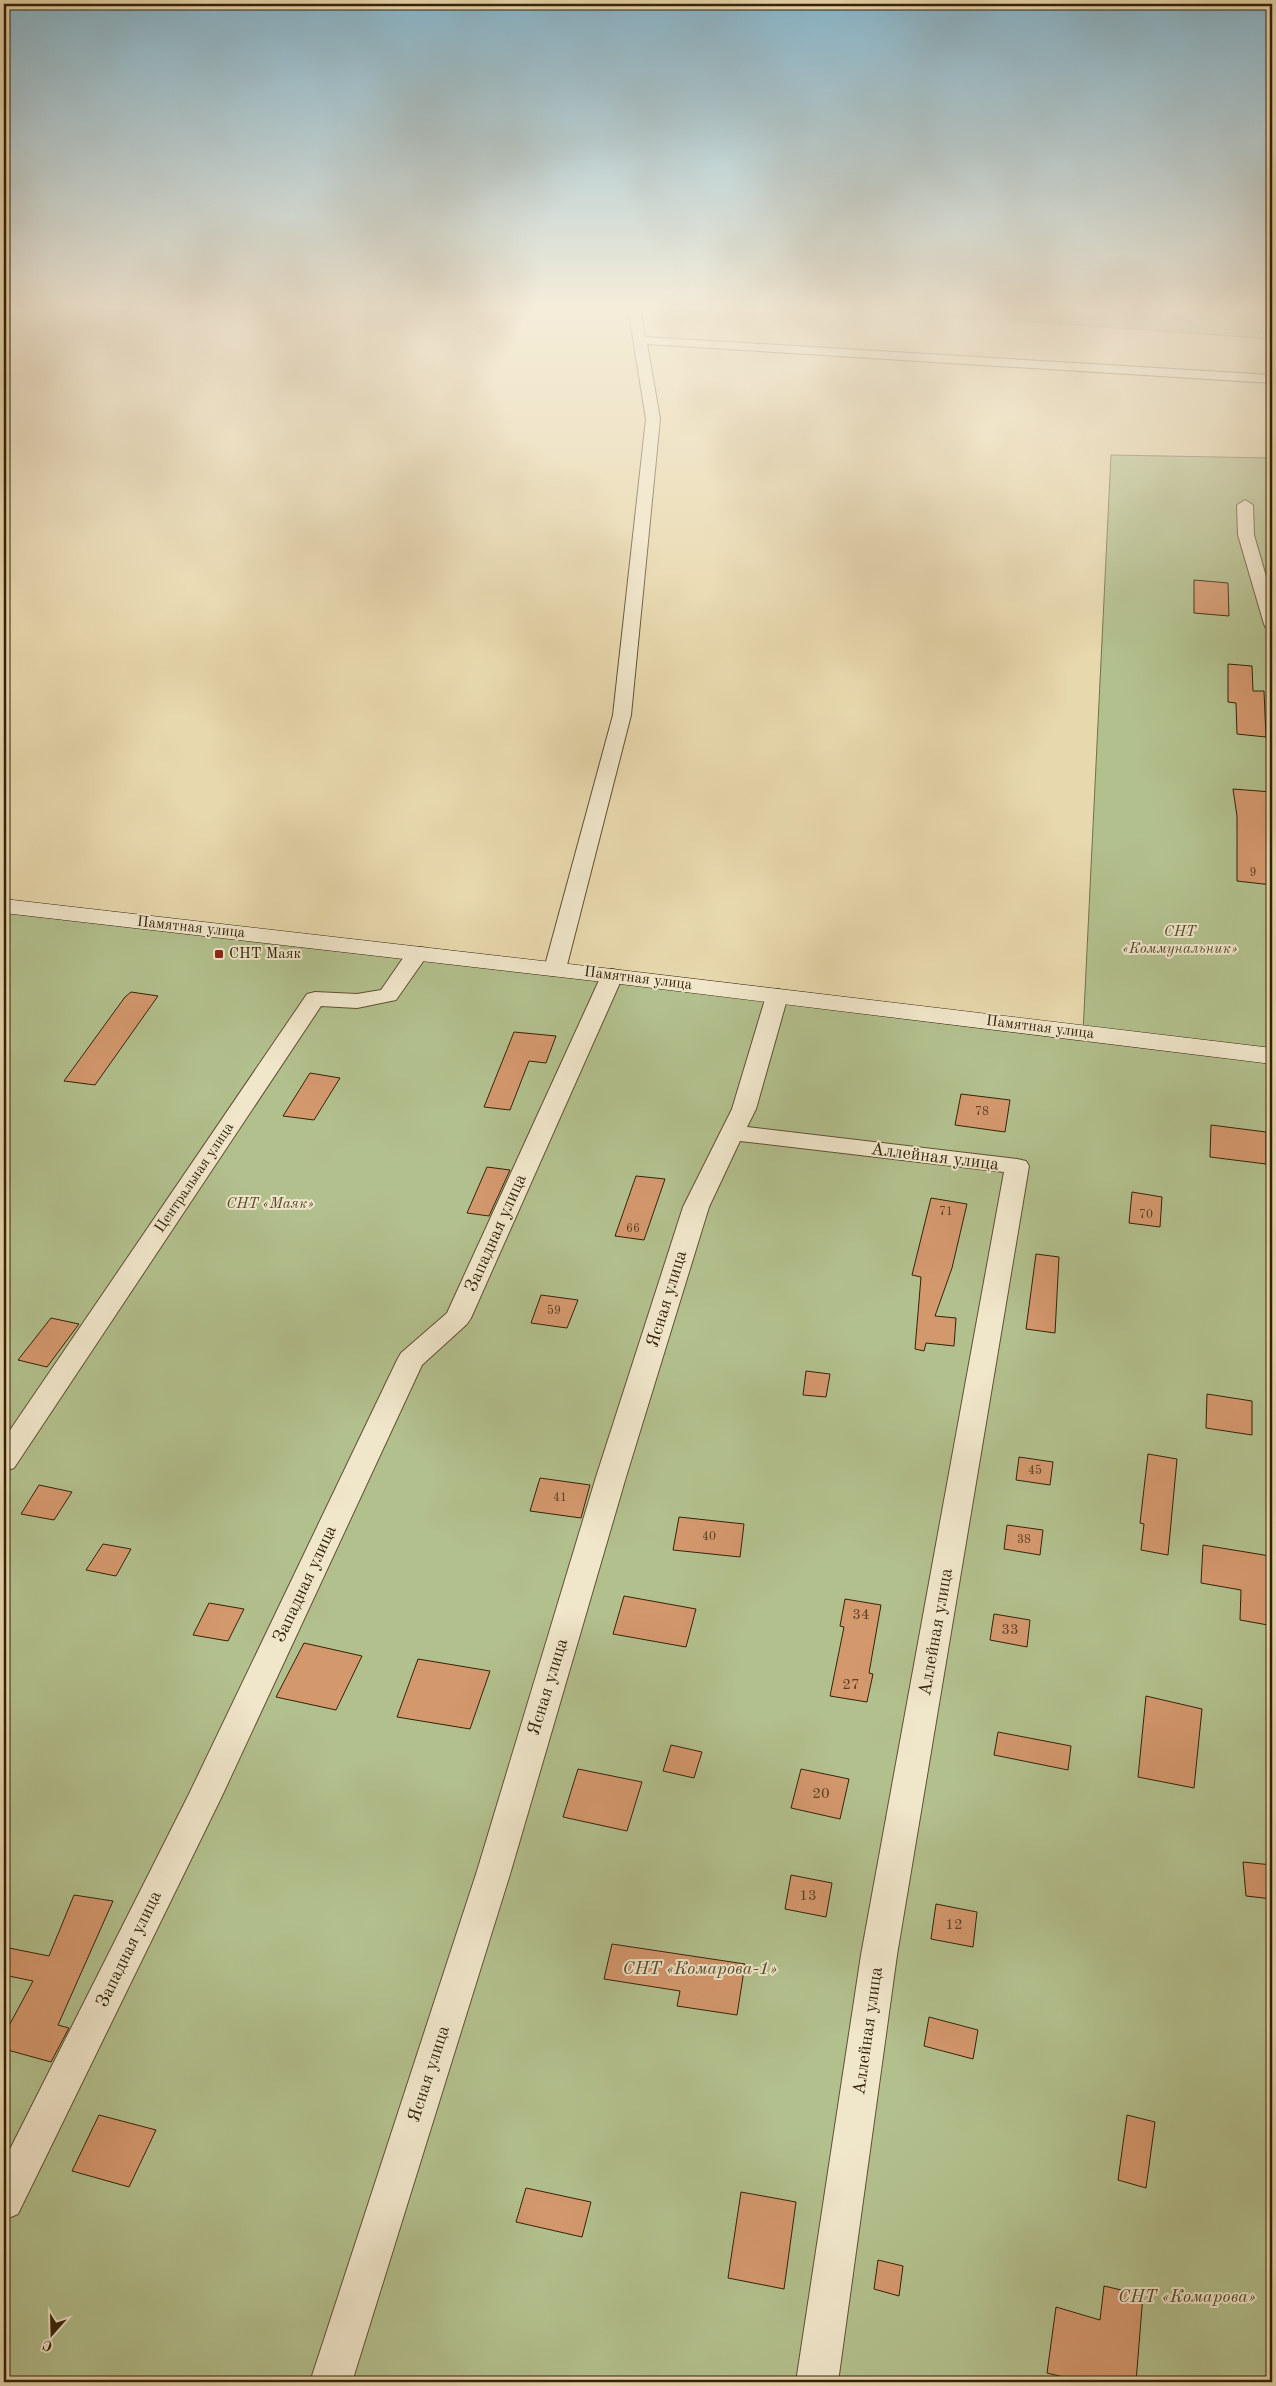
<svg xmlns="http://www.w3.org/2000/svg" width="1276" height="2386" font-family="'Old Standard TT',serif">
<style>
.green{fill:#b2c08d;stroke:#73714c}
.building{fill:#d4986d;stroke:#34220a}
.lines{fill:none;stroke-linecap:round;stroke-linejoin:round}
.street-casing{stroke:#615033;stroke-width:2}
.secondary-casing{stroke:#34220a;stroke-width:1}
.street{fill:#f0e6ca;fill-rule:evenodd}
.secondary{fill:#f0e6ca;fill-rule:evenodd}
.poi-dot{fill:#8f2418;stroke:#f0e6ca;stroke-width:2}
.labels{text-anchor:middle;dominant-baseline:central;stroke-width:4;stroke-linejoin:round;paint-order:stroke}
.number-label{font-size:12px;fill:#5c4023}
.street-label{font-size:15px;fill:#34220a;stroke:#f0e6ca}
.park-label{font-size:15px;font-style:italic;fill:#544a2b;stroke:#f0e6ca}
.poi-label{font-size:15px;fill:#34220a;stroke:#f0e6ca;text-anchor:start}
.near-number-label{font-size:15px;fill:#5c4023}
.near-street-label{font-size:18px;fill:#34220a;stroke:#f0e6ca}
.near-park-label{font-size:18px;font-style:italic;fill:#544a2b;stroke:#f0e6ca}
</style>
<rect width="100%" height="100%" fill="#e8d8ad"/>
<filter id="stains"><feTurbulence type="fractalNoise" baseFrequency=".004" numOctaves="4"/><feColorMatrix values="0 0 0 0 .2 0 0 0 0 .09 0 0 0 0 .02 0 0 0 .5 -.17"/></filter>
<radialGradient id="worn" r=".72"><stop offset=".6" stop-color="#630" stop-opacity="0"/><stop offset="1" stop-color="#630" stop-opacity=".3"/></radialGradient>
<path class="green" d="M837,308H1272V339L869,310Z
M1111,455L1272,458V2382H4V906L1083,1033Z"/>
<path class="building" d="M1194,580L1228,583L1229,616L1194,613Z
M1228,664L1252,666L1253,691H1264L1266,737L1237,734L1236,703L1228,702Z
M1233,789L1272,792V885L1237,881V816Z
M131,992L158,996L95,1085L64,1081L125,997Z
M514,1032L556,1036L546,1063L529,1061L510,1110L484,1107Z
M310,1073L340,1078L314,1120L283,1116Z
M961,1094L1010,1100L1005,1132L955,1125Z
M1211,1125L1266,1132V1164L1210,1157Z
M487,1167L510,1170L489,1216L467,1213Z
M636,1176L665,1179L644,1240L615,1236Z
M1132,1192L1162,1197L1160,1227L1129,1223Z
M931,1198L967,1204L952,1268L935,1316L956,1318L954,1346L926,1343L924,1351L915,1349L921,1277L912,1275Z
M1036,1254L1059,1257L1055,1333L1026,1329Z
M541,1295L578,1300L567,1328L531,1323Z
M51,1318L79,1324L47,1367L18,1360Z
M806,1371L830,1374L826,1397L803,1395Z
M1207,1394L1252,1401V1435L1206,1428Z
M1148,1454L1177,1459L1168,1555L1141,1550L1144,1524L1140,1523Z
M1019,1457L1053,1462L1050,1485L1016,1480Z
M540,1478L590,1485L581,1518L530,1511Z
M39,1485L72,1492L54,1520L21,1514Z
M679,1517L744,1524L740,1557L673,1550Z
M1007,1525L1043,1530L1040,1555L1004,1549Z
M103,1544L131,1549L116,1576L86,1570Z
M1203,1545L1270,1556L1268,1625L1240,1620L1241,1590L1201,1583Z
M624,1596L696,1609L686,1647L613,1634Z
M845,1599L881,1605L869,1673L873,1674L867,1702L830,1696L844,1627L840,1626Z
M209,1603L244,1609L228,1641L193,1635Z
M994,1614L1030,1620L1027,1647L990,1640Z
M304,1643L362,1656L336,1710L276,1697Z
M418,1659L490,1671L470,1729L397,1717Z
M1146,1696L1202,1709L1194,1788L1138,1777Z
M998,1732L1071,1746L1068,1770L994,1755Z
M671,1745L702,1752L694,1778L663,1771Z
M578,1769L642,1782L627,1831L563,1817Z
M801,1769L849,1779L840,1819L791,1808Z
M1243,1862L1272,1865V1899L1246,1896Z
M791,1875L832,1883L826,1917L785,1909Z
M74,1895L113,1901L58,2025L69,2028L51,2062L4,2049V2035L33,1981L4,1975V1947L49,1956Z
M936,1904L977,1912L973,1947L931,1939Z
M612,1944L745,1964L737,2015L677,2006L680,1991L604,1979Z
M929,2017L978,2030L973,2059L924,2046Z
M99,2115L156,2130L129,2187L72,2171Z
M1127,2115L1155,2122L1146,2188L1118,2180Z
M526,2188L591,2202L582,2237L516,2222Z
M741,2192L796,2202L784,2289L728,2278Z
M878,2260L903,2266L899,2296L874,2289Z
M1104,2286L1143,2295L1136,2382H1084L1047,2373L1056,2307L1100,2320Z"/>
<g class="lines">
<g class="street-casing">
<path id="street" d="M628,308H640L645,337L1272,375V383L647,344L660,419L631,715L566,969L563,974L555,976L547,974L544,969L613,715L646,419Z
M1184,308H1196L1191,320L1187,321L1181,317Z
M1272,320V331L1263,332L1261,329L1268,321Z
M1245,500L1253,505L1254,535L1272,597V629L1266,628L1264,624L1238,535L1237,505Z
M418,947L426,948L429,953L396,1000L357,1008L321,1006L14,1468L4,1471V1439L307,994L315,992L357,994L381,990L410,948Z
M612,969L620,971L623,976L471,1318L467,1324L422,1365L222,1796L18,2214L4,2220V2161L189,1794L397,1360L401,1353L447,1313L601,976L604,971Z
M777,989L785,991L788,996L756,1109L747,1127L1017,1159L1026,1161L1029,1166L897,1955L838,2382H796L861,1955L1004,1172L740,1141L709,1207L626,1477L511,1871L352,2382H310L477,1871L596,1477L683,1207L732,1109L766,996L769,991Z"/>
</g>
<g class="secondary-casing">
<path id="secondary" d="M4,899L612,969L1272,1048V1064L612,983L4,913Z"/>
</g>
<use href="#street" class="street"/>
<use href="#secondary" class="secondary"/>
</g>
<linearGradient id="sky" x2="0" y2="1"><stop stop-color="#88b7cd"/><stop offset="0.48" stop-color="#f5edda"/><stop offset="1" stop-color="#f5edda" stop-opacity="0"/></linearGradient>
<rect width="1276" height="642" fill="url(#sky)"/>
<rect class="poi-dot" x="214" y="949" width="10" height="10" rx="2.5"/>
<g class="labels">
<g class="number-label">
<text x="1253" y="873">9</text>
<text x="982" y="1112">78</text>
<text x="946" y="1212">71</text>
<text x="1146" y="1215">70</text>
<text x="633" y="1229">66</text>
<text x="554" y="1311">59</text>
<text x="1035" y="1471">45</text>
<text x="560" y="1498">41</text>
<text x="709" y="1537">40</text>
<text x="1024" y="1540">38</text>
</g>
<g class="street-label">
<text transform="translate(191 928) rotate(6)">Памятная улица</text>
<text transform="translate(638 979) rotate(7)">Памятная улица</text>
<text transform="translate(1040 1028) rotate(7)">Памятная улица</text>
<text transform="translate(195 1178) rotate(-56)">Центральная улица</text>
</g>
<g class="park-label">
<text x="1180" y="932">СНТ<tspan x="1180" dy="17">«Коммунальник»</tspan></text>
<text x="270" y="1204">СНТ «Маяк»</text>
</g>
<g class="poi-label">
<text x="229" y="954">СНТ Маяк</text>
</g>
<g class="near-number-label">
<text x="861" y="1615">34</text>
<text x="1010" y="1630">33</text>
<text x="851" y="1685">27</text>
<text x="821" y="1794">20</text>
<text x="808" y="1896">13</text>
<text x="954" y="1925">12</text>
</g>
<g class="near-street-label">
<text transform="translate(935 1157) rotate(7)">Аллейная улица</text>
<text transform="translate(496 1233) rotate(-66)">Западная улица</text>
<text transform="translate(667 1299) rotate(-73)">Ясная улица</text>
<text transform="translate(305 1584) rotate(-65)">Западная улица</text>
<text transform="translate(936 1632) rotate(-80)">Аллейная улица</text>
<text transform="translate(548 1687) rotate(-73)">Ясная улица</text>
<text transform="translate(129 1949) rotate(-64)">Западная улица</text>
<text transform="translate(868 2031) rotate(-82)">Аллейная улица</text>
<text transform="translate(429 2074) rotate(-72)">Ясная улица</text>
</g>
<g class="near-park-label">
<text x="700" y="1969">СНТ «Комарова-1»</text>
<text x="1187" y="2297">СНТ «Комарова»</text>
</g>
</g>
<rect width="1276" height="2386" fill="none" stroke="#e8d8ad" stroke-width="20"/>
<rect x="5" y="5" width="1266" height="2376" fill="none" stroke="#34220a" stroke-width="2.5"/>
<rect x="10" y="10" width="1256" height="2366" fill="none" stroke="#34220a"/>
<g transform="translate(52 2334) rotate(200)" stroke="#f0e6ca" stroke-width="4" paint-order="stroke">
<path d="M0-4L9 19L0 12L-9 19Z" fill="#34220a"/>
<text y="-8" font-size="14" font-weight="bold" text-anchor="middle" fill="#34220a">С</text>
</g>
<rect width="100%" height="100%" filter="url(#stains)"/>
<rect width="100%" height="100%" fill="url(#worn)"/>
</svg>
